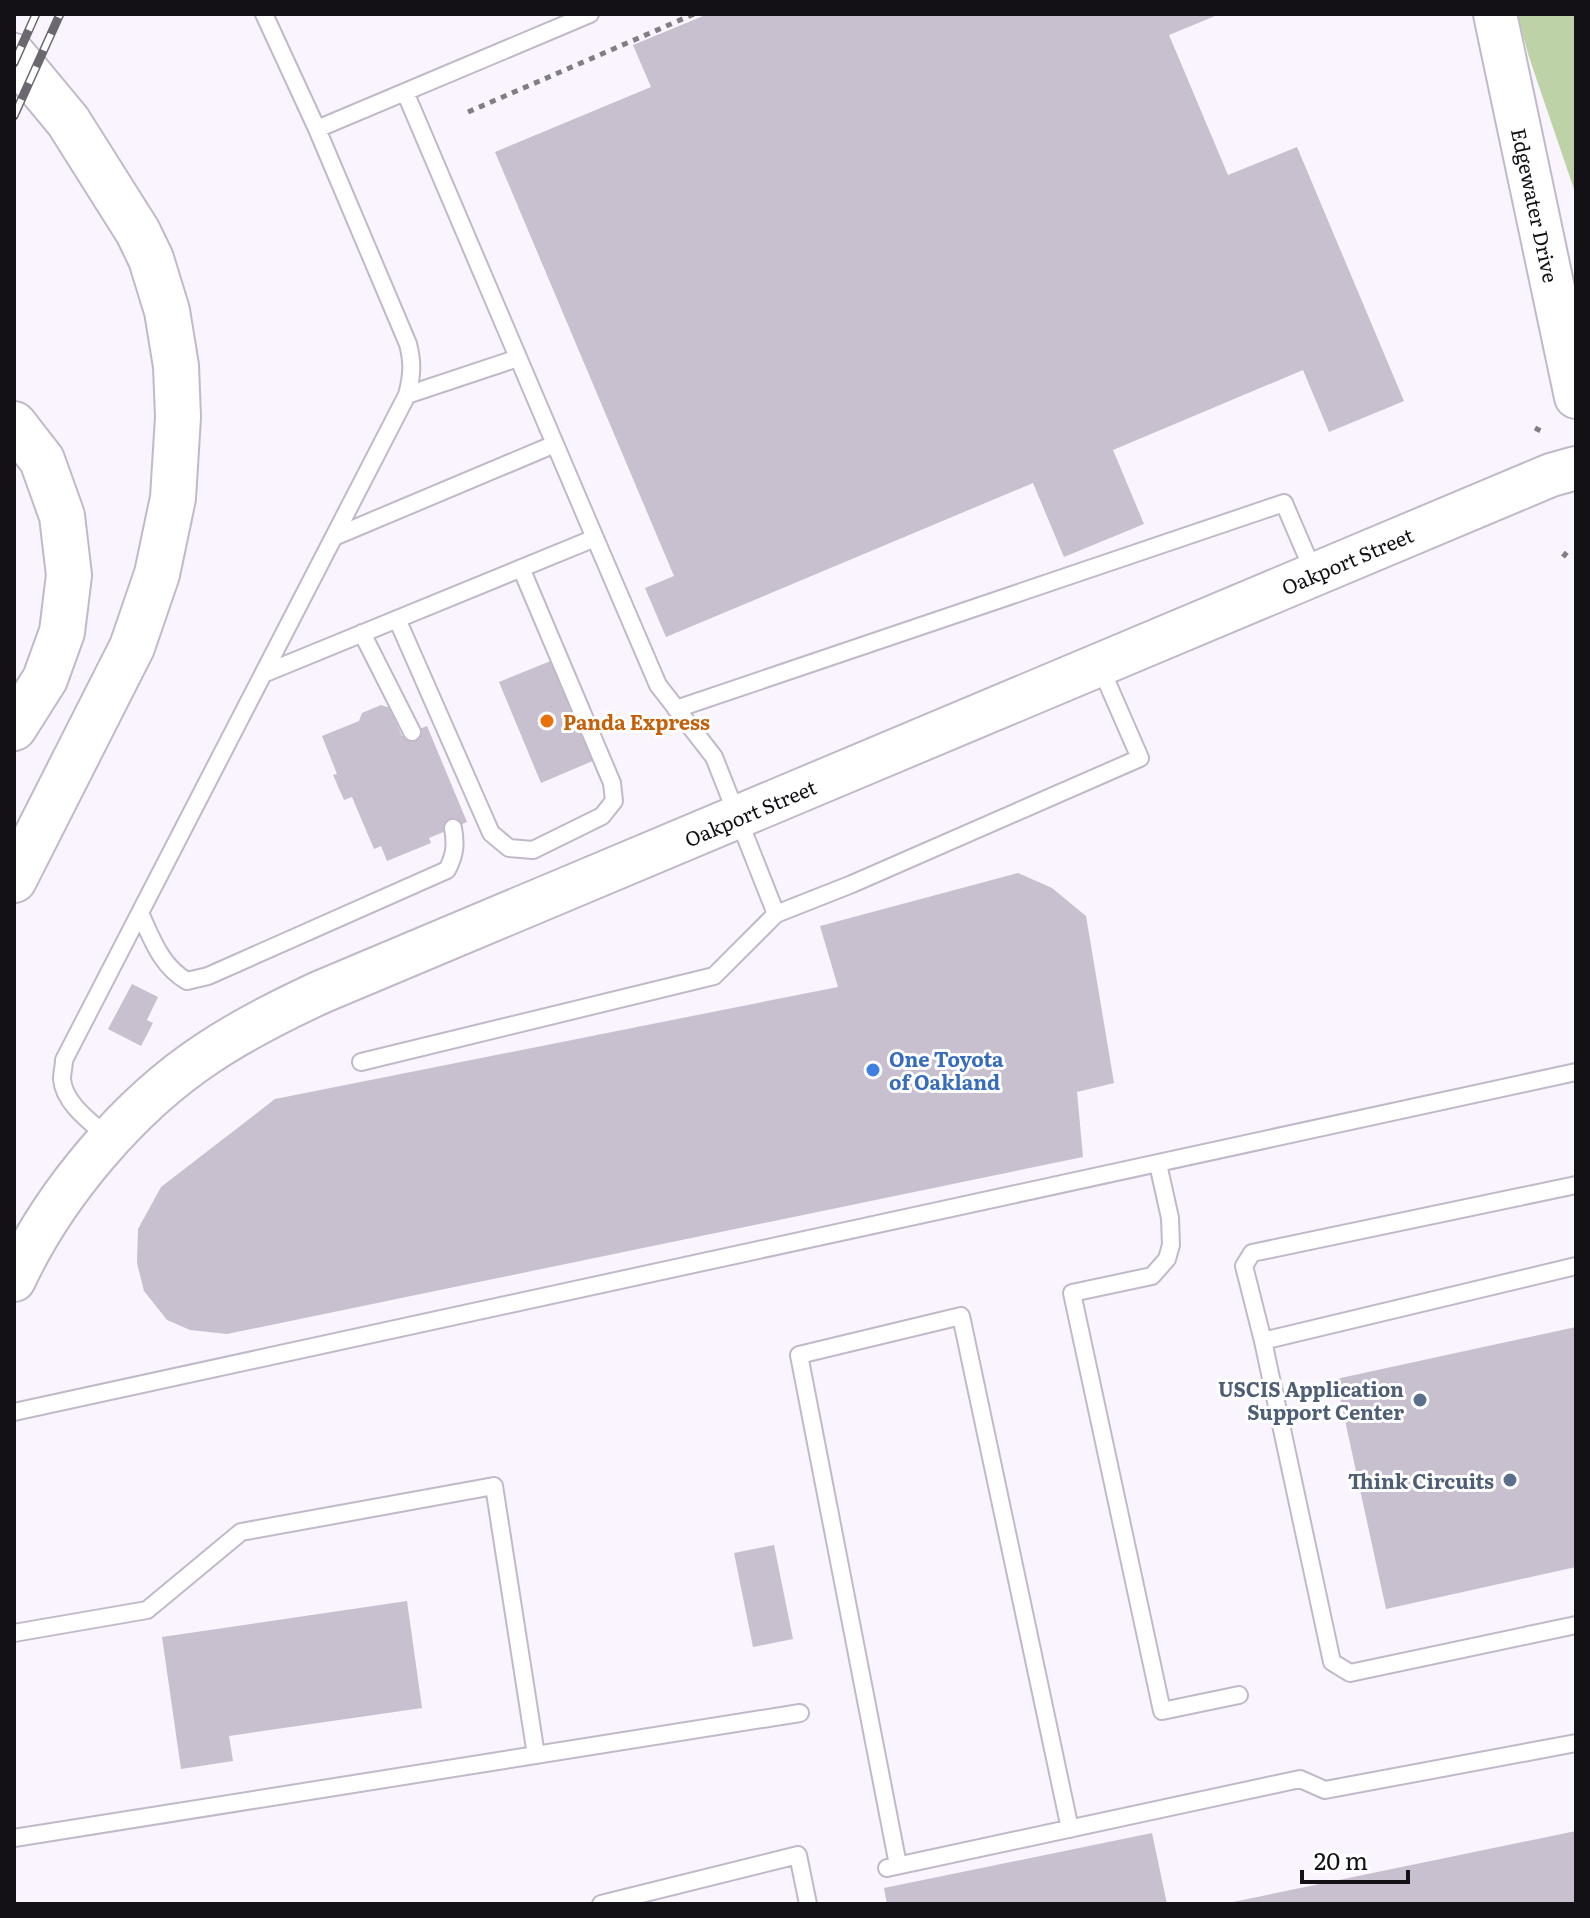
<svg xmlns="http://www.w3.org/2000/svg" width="1590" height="1918" font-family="Literata,serif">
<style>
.green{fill:#bed2a7}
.building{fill:#c8bfcf}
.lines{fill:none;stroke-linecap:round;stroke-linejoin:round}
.service-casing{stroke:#c1b9c9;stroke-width:20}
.secondary-casing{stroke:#c1b9c9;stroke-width:46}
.motorway-casing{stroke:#c1b9c9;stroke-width:48}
.path{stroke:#817d84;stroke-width:5;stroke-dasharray:6 6;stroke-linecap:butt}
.service{stroke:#fff;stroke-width:16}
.secondary{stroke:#fff;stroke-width:42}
.motorway{stroke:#fff;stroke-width:44}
.rail-casing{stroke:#6b686f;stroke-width:9}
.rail{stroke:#fff;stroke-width:6;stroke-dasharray:18;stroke-linecap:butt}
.food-dot{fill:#e8710a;stroke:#fff;stroke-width:3}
.shop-dot{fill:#3f7fe0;stroke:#fff;stroke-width:3}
.service-dot{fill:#5c6f8a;stroke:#fff;stroke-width:3}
.labels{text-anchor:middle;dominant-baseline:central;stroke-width:6;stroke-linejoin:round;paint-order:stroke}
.street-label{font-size:20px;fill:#141116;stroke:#fff}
.food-label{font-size:20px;font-weight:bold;fill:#c56008;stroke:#fff;text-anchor:start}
.shop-label{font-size:20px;font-weight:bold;fill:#366cbe;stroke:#fff;text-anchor:start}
.service-label{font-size:20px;font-weight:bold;fill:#4e5e75;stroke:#fff;text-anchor:end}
</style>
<rect width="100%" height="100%" fill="#f9f4fe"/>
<path class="green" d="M1517,14H1576V195L1529,57Z"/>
<path class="building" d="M708,14H1220L1169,35L1228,175L1297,147L1404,401L1329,432L1303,370L1113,450L1144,524L1064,557L1033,483L666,637L645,588L674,576L495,152L651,87L633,45Z
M553,660L595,760L541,783L499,682Z
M381,705L390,708L402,736L427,726L467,822L429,838L431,843L387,861L381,846L374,849L352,797L344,800L333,775L337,774L322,736L359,721L362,713Z
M1018,873L1052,888L1086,916L1114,1083L1077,1092L1083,1157L227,1334L190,1330L167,1320L144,1291L137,1263L138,1229L161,1187L275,1099L838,987L820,926Z
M132,984L158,997L147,1020L153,1023L141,1046L108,1029Z
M1576,1327V1567L1386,1609L1336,1379Z
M774,1545L793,1639L753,1647L734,1553Z
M407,1601L422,1708L229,1736L233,1761L181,1769L162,1637Z
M1576,1831V1904H1228V1903Z
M1152,1833L1167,1904H887L884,1888Z"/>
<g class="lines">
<g class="service-casing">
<path id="service" d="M405,92L595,538
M317,129L590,14
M407,395L518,358
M334,537L555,444
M397,619L491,833L509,848L533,850L602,816L614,801L612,783L521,568
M362,633L412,732
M263,674L595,538L658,685L714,757L776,914
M676,709L1284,503L1314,573
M140,913C152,939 161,966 187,981L208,976L447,870C455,855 456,845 453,828
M361,1062L714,976L776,914L852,884L1140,758L1099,664
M109,1138C92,1123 64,1104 62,1079C62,1073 64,1066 64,1060L407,395C412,376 413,363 408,344L317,129L264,14
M1158,1164L1170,1218L1171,1245L1167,1259L1152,1276L1072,1293L1162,1711L1239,1695
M1576,1185L1252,1253L1244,1266L1263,1341L1332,1662L1350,1673L1576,1625
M1263,1341L1576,1266
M14,1412L1576,1072
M14,1633L147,1610L241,1532L494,1486L536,1755
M14,1838L800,1713
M898,1865L799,1355L961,1316L1070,1829
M887,1868L1300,1779L1325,1790L1576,1743
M601,1904L798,1855L808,1904"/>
</g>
<g class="secondary-casing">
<path id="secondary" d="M1495,14L1576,397
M14,1280C54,1194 129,1105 208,1053C244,1029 282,1010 321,992L1551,475L1576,468"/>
</g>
<g class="motorway-casing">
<path id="motorway" d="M14,56L68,121L138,232L151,259L167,311L176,366L178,417L173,498L157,574L132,647L14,880
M14,424L42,460L62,516L69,575L62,632L45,679L14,728"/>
</g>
<path class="path" d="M468,112L694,14
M1535,428L1541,431
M1563,557L1567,552"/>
<use href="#service" class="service"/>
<use href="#secondary" class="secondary"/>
<use href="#motorway" class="motorway"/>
<g class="rail-casing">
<path id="rail" d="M14,63L36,14
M14,116L60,14"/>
</g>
<use href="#rail" class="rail"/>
</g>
<circle class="food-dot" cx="547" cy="721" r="8"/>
<circle class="shop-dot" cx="873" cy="1070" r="8"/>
<g class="service-dot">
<circle cx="1420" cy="1400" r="8"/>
<circle cx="1510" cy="1480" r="8"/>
</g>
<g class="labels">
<g class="street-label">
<text transform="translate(1536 205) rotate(78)">Edgewater Drive</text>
<text transform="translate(1347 560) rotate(-23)">Oakport Street</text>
<text transform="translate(750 812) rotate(-23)">Oakport Street</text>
</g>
<g class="food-label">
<text x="563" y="721">Panda Express</text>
</g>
<g class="shop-label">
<text x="889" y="1058">One Toyota<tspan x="889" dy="23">of Oakland</tspan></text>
</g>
<g class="service-label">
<text x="1404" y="1388">USCIS Application<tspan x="1404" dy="23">Support Center</tspan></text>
<text x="1494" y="1480">Think Circuits</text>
</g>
</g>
<rect width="1590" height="1918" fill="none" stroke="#141116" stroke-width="32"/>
<path d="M1302 1870v12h106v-12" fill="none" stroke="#141116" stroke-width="4"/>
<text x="1314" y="1870" font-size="24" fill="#141116" stroke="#ffffff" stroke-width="6" paint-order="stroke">20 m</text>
</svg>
